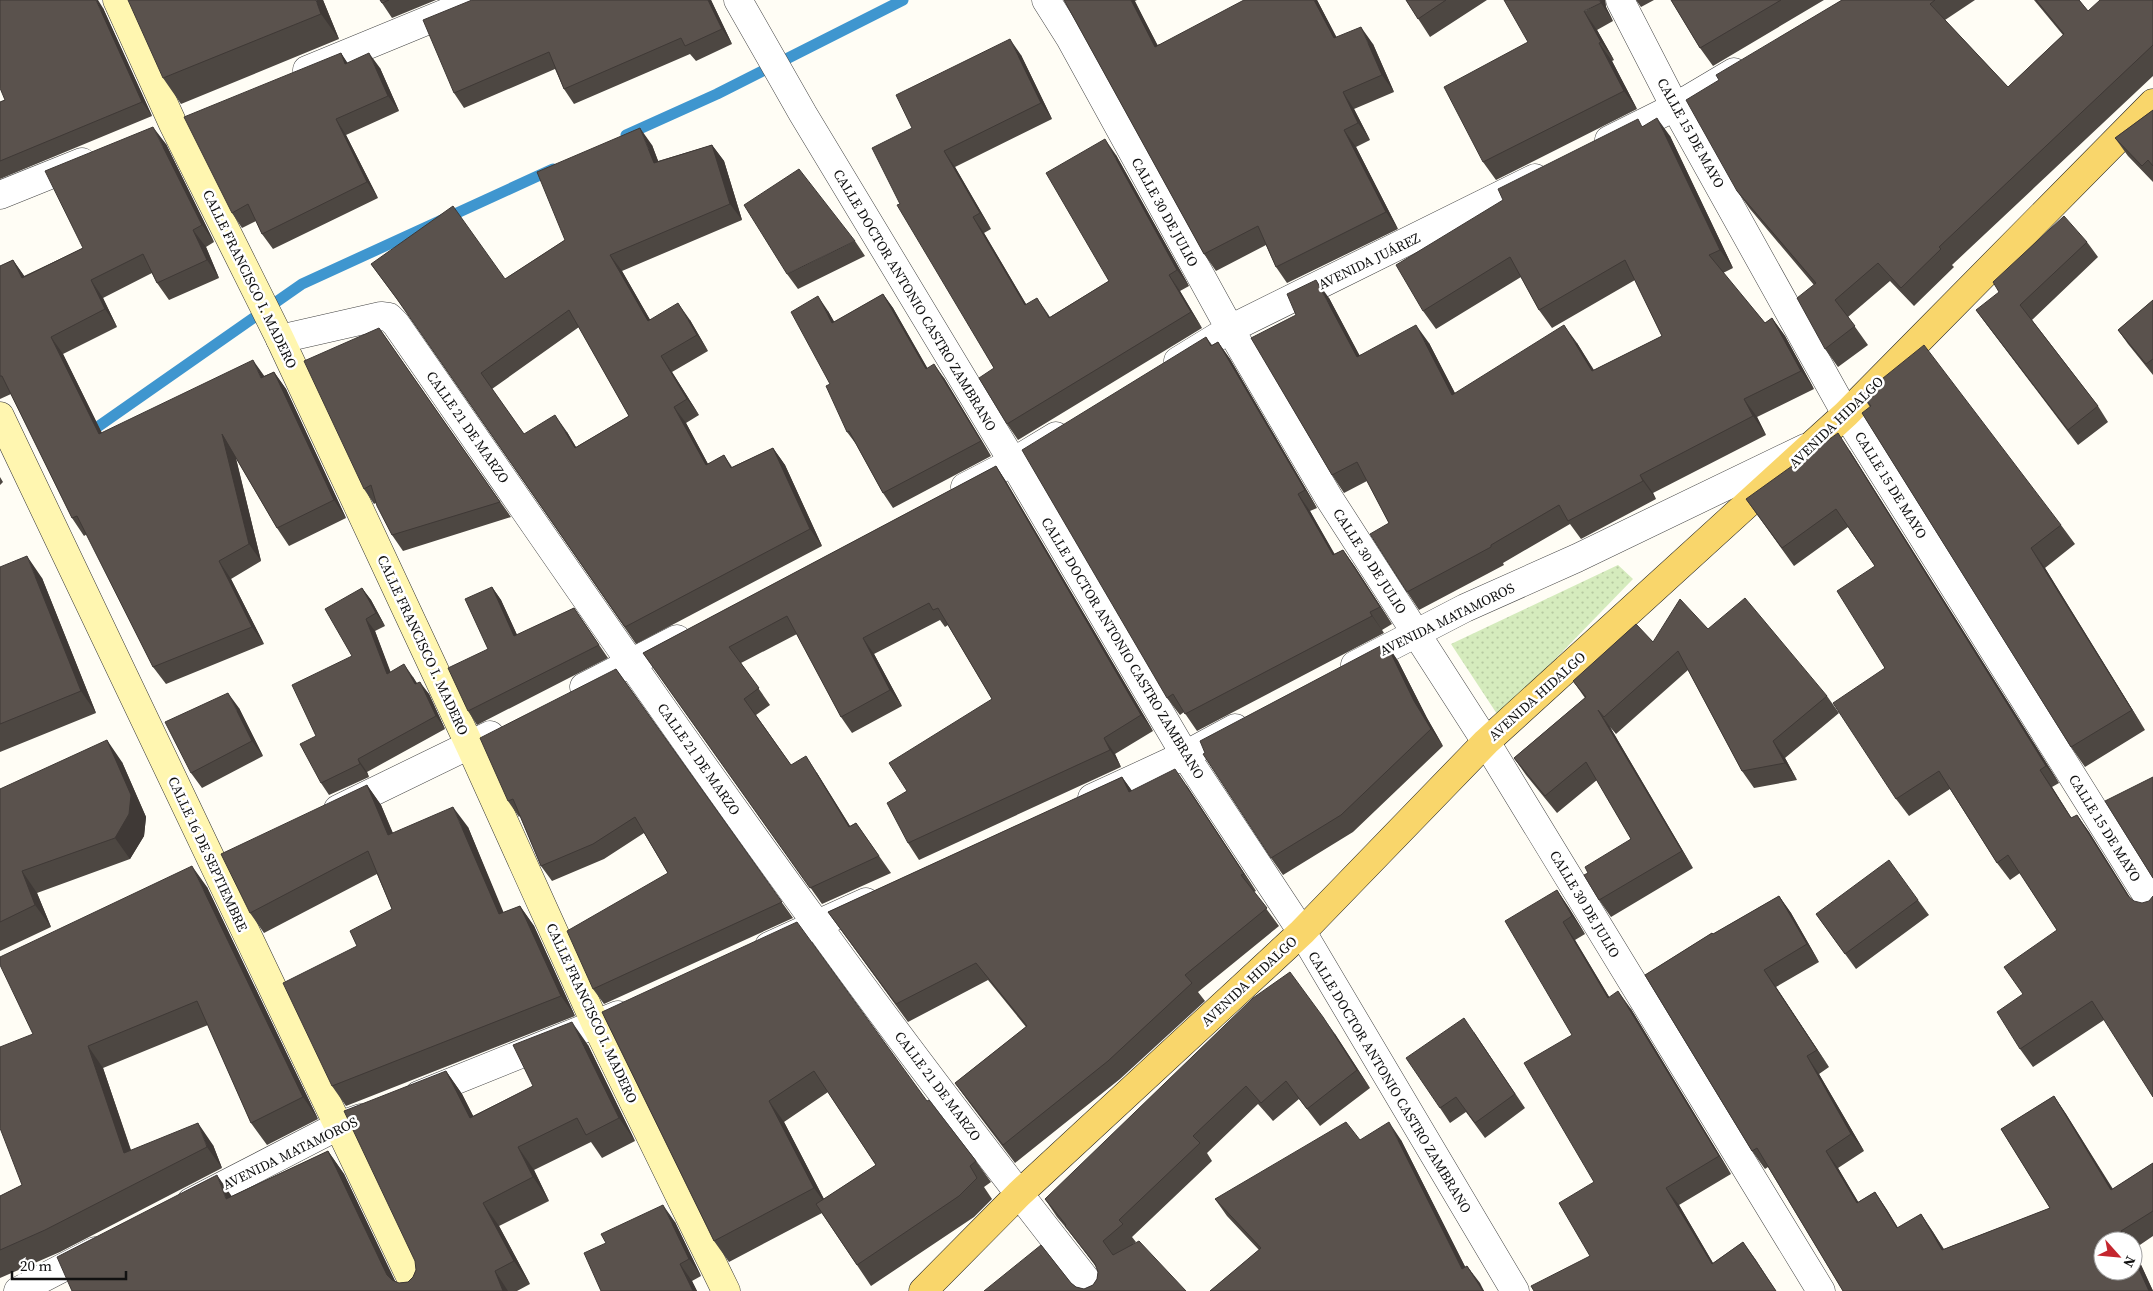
<svg xmlns="http://www.w3.org/2000/svg" width="2153" height="1291" font-family="'Source Serif 4',serif">
<style>
.garden{fill:url(#garden-dots)}
.lines{fill:none;stroke-linecap:round;stroke-linejoin:round}
.stream{stroke:#3f96cf;stroke-width:11}
.street-casing{stroke:#444;stroke-width:29}
.secondary-casing{stroke:#333;stroke-width:29}
.primary-casing{stroke:#222;stroke-width:29}
.street{stroke:#fff;stroke-width:28}
.secondary{stroke:#fff6b0;stroke-width:28}
.primary{stroke:#f9d66b;stroke-width:28}
.wall{fill:#4d4742;fill-rule:evenodd}
.shaded-wall{fill:#3f3936}
.building{fill:#5a524d;stroke:#3f3936;fill-rule:evenodd}
.labels{text-anchor:middle;dominant-baseline:central;stroke-width:5;stroke-linejoin:round;paint-order:stroke}
.street-label{font-size:14px;fill:#111;stroke:#fff}
</style>
<defs>
<pattern id="garden-dots" width="8" height="8" patternUnits="userSpaceOnUse" patternTransform="scale(1.25)"><rect width="8" height="8" fill="#d5ebbd"/><path d="M2 2h.1M6 6h.1" fill="none" stroke="#b6c8a1" stroke-width="1.8" stroke-linecap="round"/></pattern>
</defs>
<rect width="100%" height="100%" fill="#fffdf5"/>
<path class="garden" d="M1618,565L1633,579L1499,717L1451,644Z"/>
<g class="lines">
<path class="stream" d="M626,135L717,94L903,0
M86,435L302,284L553,169"/>
<g class="street-casing">
<path id="street" d="M738,0L803,114L1013,462L1185,755L1302,932L1515,1291
M1046,0L1070,38L1230,329L1329,498L1486,742L1821,1291
M1620,0L1675,107L1846,414L2153,905
M307,70L477,0
M1609,140L1675,107L1734,72
M0,195L82,162
M280,339L381,316L389,317L396,324C535,524 672,726 816,923C906,1048 1000,1170 1095,1291
M1178,361L1230,329L1535,178
M965,487L1013,462L1056,436
M1355,665L1465,608L1577,558L1805,448
M584,687L677,639
M1092,798L1185,755L1235,728
M338,809L490,735
M769,946L866,902
M419,1095L618,1015
M191,1202L338,1126L361,1118
M18,1291L95,1251"/>
</g>
<g class="secondary-casing">
<path id="secondary" d="M117,0L173,124L280,339L470,746L596,1025L726,1291
M0,416L417,1291"/>
</g>
<g class="primary-casing">
<path id="primary" d="M923,1291L1019,1194L1302,932L1486,742L1846,414L2153,103"/>
</g>
<use href="#street" class="street"/>
<use href="#secondary" class="secondary"/>
<use href="#primary" class="primary"/>
</g>
<path class="wall" d="M323,0L339,39L181,104L163,78Z
M380,0H436L392,18Z
M472,0H711L732,44L696,61L690,54L574,104L564,89L555,69L464,108L454,93Z
M1064,0H1137L1135,1L1157,45L1317,0L1336,37L1373,44L1394,92L1354,109L1370,140L1356,147L1398,229L1287,283L1276,267L1266,245L1216,271L1204,254Z
M1406,0H1487L1430,37Z
M1605,0L1606,7L1613,21L1597,30L1614,60L1612,61L1637,109L1496,180L1483,162L1528,42Z
M1636,0H1654L1641,7Z
M1671,0H1824L1713,66L1700,48Z
M1842,0H1975L1945,20L2008,87L2063,35L2034,0H2079L2088,11L2153,0V76L1952,265L1954,267L1914,306L1890,281L1848,317L1868,345L1838,367L1825,349L1814,285L1750,209L1737,191L1719,80Z
M103,8L152,116L0,179V102L5,100Z
M341,53L347,63L380,68L399,111L346,135L378,198L273,249L262,234L256,221L242,228L232,213Z
M1021,55L1052,119L955,167L991,229L984,233L1026,304L1050,317L1109,281L1116,155L1189,286L1180,291L1202,328L1018,440L1007,424L994,368L900,204L912,128Z
M2153,110V182L2128,156L2115,138Z
M1643,126L1670,136L1733,268L1723,273L1765,323L1772,318L1785,336L1814,389L1757,417L1766,435L1653,493L1656,499L1581,539L1570,524L1503,563L1504,565L1419,610L1407,592L1389,523L1367,481L1344,493L1332,475L1329,298L1359,355L1429,343L1455,393L1577,343L1594,370L1662,336L1635,280L1552,328L1539,310L1521,277L1436,329L1423,311Z
M166,144L214,242L206,247L219,278L169,300L157,283L152,273L103,298L117,327L63,354L102,433L264,376L274,372L286,389L346,518L289,546L277,528L236,458L261,561L231,579L264,644L166,684L153,667L87,534L84,536L72,518L11,394L0,399V266L13,260L24,276L83,248Z
M652,145L658,161L712,145L724,161L742,220L622,271L650,320H690L708,351L672,372L699,415L686,423L708,464L724,455L732,467L773,448L785,465L822,546L636,644L408,314L371,264L505,279L565,240ZM579,327L629,416L576,447L567,432L524,434L492,389Z
M855,241L865,256L798,289L787,274Z
M2087,242L2098,257L2032,320L2098,406L2108,422L2078,445L1987,325L1976,310Z
M883,294L893,308L927,368L944,378L991,456L893,508L883,493L856,444L847,432L830,384L828,311L834,322Z
M2153,300V375L2128,344L2118,330Z
M379,328L511,517L403,551L392,535L376,503L374,504L364,489Z
M1206,337L1212,345L1218,342L1230,359L1317,508L1310,511L1334,554L1343,550L1355,567L1392,624L1382,630L1384,633L1197,731L1184,712L1180,715L1167,698Z
M1862,395L2061,525L2075,544L2045,568L2145,730L2085,767L2071,747L1870,407Z
M1850,451L2059,783L2052,787L2071,818L2077,815L2089,832L2131,899L2104,1020L2033,1067L2020,1049L2023,994L2057,930L2020,873L2010,880L1997,863L1950,789L1909,816L1896,799L1875,566L1848,527L1794,566L1746,499Z
M996,466L1007,483L1153,731L1115,754L1121,767L919,860L908,843L907,791L992,699L948,625L945,627L940,620L874,654L902,706L852,733L841,717L797,634L741,663L770,705L756,715L791,765L817,773L850,826L856,823L891,873L822,904L643,653Z
M0,477L3,482L0,485Z
M0,567L42,578L96,713L0,752Z
M492,587L501,600L517,635L574,608L608,658L477,725L468,711L488,649Z
M362,588L371,600L385,626L375,631L390,672L413,677L417,683L429,694L445,729L367,772L369,777L329,795L321,783L316,736L352,656Z
M1708,629L1827,696L1839,713L1785,758L1797,780L1754,788L1742,771L1688,670L1616,734L1610,727L1693,868L1611,917L1599,900L1588,873L1631,839L1597,780L1557,813L1526,775L1514,758L1585,698L1573,681L1653,642Z
M1386,643L1398,661L1427,718L1443,746L1353,832L1283,875L1271,858Z
M616,669L793,918L604,1004L593,989L668,873L644,833L604,859L552,881L541,866L520,816L519,817L508,801Z
M239,708L263,756L202,788L191,773Z
M122,762L146,817L144,836L130,859L37,893L51,927L0,951V789Z
M1122,777L1132,791L1187,786L1256,891L1254,892L1279,926L1198,992L1205,1001L1120,1079L1015,1163L968,1101L955,1083L1026,1027L988,980L908,1022L828,912Z
M367,785L381,805L393,833L468,827L503,913L520,906L534,926L575,1016L346,1106L332,1086L357,946L392,909L377,874L264,933L250,913Z
M207,887L318,1119L267,1145L251,1123L208,1025L103,1068L131,1150L213,1145L222,1168L60,1252L0,1278V1196L22,1185L33,1034Z
M1557,890L1569,908L1585,934L1575,940L1609,997L1631,1009L1731,1174L1679,1205L1713,1263L1743,1242L1776,1291H1534L1590,1256L1594,1182L1572,1035Z
M1779,896L1791,913L1819,962L1776,987L1829,1067L1819,1074L1864,1151L1838,1168L1858,1202L1875,1192L1887,1210L1898,1228L1921,1214L1933,1232L1944,1249L2050,1208L2001,1129L2054,1096L2066,1114L2113,1189L2153,1163V1236L2134,1249L2153,1291H1843L1768,1167L1765,1169L1752,1151L1645,975L1712,933L1713,934ZM2103,1241H2133V1271H2103Z
M1918,900L1929,915L1856,969L1816,914Z
M602,1012L927,1101L976,1161L991,1182L984,1187L992,1199L974,1217L871,1286L822,1213L729,1262L714,1241ZM828,1092L876,1165L824,1199L784,1122Z
M1474,1032L1525,1108L1485,1138L1466,1112L1450,1123L1440,1108Z
M1335,1034L1370,1088L1320,1126L1299,1099L1273,1121L1258,1104L1207,1153L1212,1161L1132,1237L1136,1242L1132,1245L1186,1291H984L1071,1283L1076,1287L1084,1289L1093,1285L1097,1279L1098,1272L1097,1268L1068,1230L1057,1217L1045,1199Z
M588,1045L635,1141L602,1158L591,1142L534,1170L549,1201L499,1226L530,1284L517,1291H72L232,1196L328,1151L344,1174L395,1282L399,1283L408,1282L413,1277L416,1270L446,1071L462,1094L473,1116L533,1086Z
M1360,1140H1401L1465,1267L1467,1266L1484,1291H1210L1259,1250L1227,1216L1215,1199Z
M675,1222L701,1276L692,1281L697,1291H601Z"/>
<path class="shaded-wall" d="M96,0H98L103,8L152,116L142,102Z
M316,0H323L339,39L321,14Z
M708,0H711L732,44L722,29Z
M1131,0H1134L1167,63L1155,47Z
M1314,0H1317L1346,55L1334,38Z
M1599,0H1605L1606,7L1613,21Z
M1584,11L1597,30L1614,60L1601,42Z
M1361,27L1373,44L1394,92L1382,75Z
M1010,39L1021,55L1052,119L1041,103Z
M1599,43L1612,61L1637,109L1624,91Z
M341,53L351,68L345,64Z
M369,53L380,68L399,111L388,96Z
M1343,92L1354,109L1370,140L1358,123Z
M1657,118L1670,136L1733,268L1720,250Z
M336,119L346,135L378,198L367,182Z
M153,127L166,144L214,242L202,225Z
M640,128L652,145L665,179L654,163Z
M1344,130L1356,147L1398,229L1386,212Z
M1105,139L1116,155L1189,286L1177,270Z
M712,145L724,161L742,220L730,204Z
M944,151L955,167L991,229L980,213Z
M973,217L984,233L1036,321L1025,305Z
M193,230L206,247L219,278L207,260Z
M610,255L622,271L660,337L648,321Z
M13,260L25,277L22,278Z
M1169,275L1180,291L1202,328L1191,312Z
M91,280L103,298L117,327L105,309Z
M1316,280L1329,298L1370,375L1357,357Z
M883,294L893,308L936,383L926,369Z
M818,296L828,311L843,337L832,323Z
M1037,298L1048,314L1060,334L1049,318Z
M678,303L690,320L708,351L697,335Z
M1772,318L1785,336L1814,389L1801,371Z
M1416,325L1429,343L1465,413L1452,395Z
M1564,325L1577,343L1605,389L1592,371Z
M51,337L63,354L111,452L99,434Z
M1218,342L1230,359L1317,508L1305,490Z
M661,356L672,372L699,415L687,399Z
M253,360L265,377L261,378Z
M934,364L944,378L991,456L981,441Z
M274,372L286,389L346,518L334,500Z
M1744,399L1757,417L1766,435L1753,416Z
M674,407L686,423L717,481L706,465Z
M555,415L567,432L586,464L575,448Z
M1838,433L1850,451L2059,783L2046,766Z
M222,434L234,451L261,561L249,544Z
M773,448L785,465L822,546L810,529Z
M996,466L1007,483L1153,731L1141,715Z
M1640,475L1653,493L1656,499L1643,481Z
M1298,494L1310,511L1345,572L1333,555Z
M2031,548L2045,568L2145,730L2132,710Z
M1343,550L1355,567L1392,624L1380,607Z
M27,556L42,578L96,713L81,691Z
M219,561L231,579L264,644L252,627Z
M492,587L501,600L524,650L514,636Z
M362,588L371,600L385,626L376,613Z
M1370,612L1384,633L1372,616Z
M366,619L375,631L396,686L387,674Z
M863,638L874,654L902,706L890,690Z
M1386,643L1398,661L1427,718L1443,746L1431,729L1414,701Z
M404,664L413,677L424,697L415,684Z
M420,682L429,694L445,729L436,716Z
M228,693L239,708L263,756L252,741Z
M1598,710L1610,727L1693,868L1682,851Z
M1104,738L1115,754L1121,767L1110,750Z
M107,740L122,762L146,817L144,836L130,859L115,838Z
M1773,741L1785,758L1797,780L1785,763Z
M806,756L817,773L861,844L849,827Z
M358,759L367,772L369,777L360,764Z
M1175,769L1187,786L1256,891L1244,874Z
M2040,770L2052,787L2083,836L2071,818Z
M1122,777L1135,795L1129,792Z
M367,785L381,805L402,856L388,835Z
M453,807L468,827L513,935L499,914Z
M2077,815L2089,832L2140,914L2128,896Z
M192,866L207,887L318,1119L303,1097Z
M22,871L37,893L51,927L35,905Z
M1557,890L1569,908L1585,934L1572,916Z
M1779,896L1791,913L1819,962L1807,944Z
M520,906L534,926L575,1016L561,996Z
M1563,922L1575,940L1620,1015L1608,998Z
M1764,970L1776,987L1829,1067L1817,1050Z
M1618,991L1631,1009L1731,1174L1719,1156Z
M1323,1017L1335,1034L1370,1088L1357,1070Z
M572,1022L588,1045L635,1141L619,1118Z
M88,1046L103,1068L139,1175L124,1153Z
M1807,1056L1819,1074L1864,1151L1851,1134Z
M446,1071L462,1094L486,1141L470,1118Z
M2054,1096L2066,1114L2124,1208L2111,1190Z
M769,1101L784,1122L829,1209L814,1188Z
M1389,1122L1401,1140L1475,1286L1462,1269Z
M198,1123L213,1145L222,1168L207,1147Z
M518,1147L534,1170L549,1201L533,1177Z
M328,1151L344,1174L400,1291L387,1275Z
M1826,1151L1838,1168L1869,1220L1857,1203Z
M217,1175L233,1198L226,1199Z
M1666,1188L1679,1205L1724,1282L1712,1264Z
M1875,1192L1887,1210L1909,1246L1897,1228Z
M483,1203L499,1226L530,1284L514,1261Z
M663,1205L675,1222L701,1276L689,1259Z
M1921,1214L1933,1232L1955,1268L1942,1250Z
M2121,1231L2128,1241H2126Z
M1743,1242L1756,1260L1776,1291Z
M2133,1248L2153,1291H2149L2133,1256Z
M680,1264L692,1281L697,1291H693Z
M1467,1266L1480,1283L1484,1291H1483Z
M495,1271L508,1291H503Z"/>
<path class="building" d="M0,0H96L142,102L0,161V102L5,100L0,88Z
M128,0H316L321,14L163,78Z
M380,0H389L382,3Z
M472,0H708L722,29L685,46L681,38L564,89L549,52L454,93L423,20Z
M1064,0H1131L1155,47L1244,0H1314L1334,38L1361,27L1382,75L1343,92L1358,123L1344,130L1386,212L1276,267L1258,226L1204,254Z
M1406,0H1446L1418,19Z
M1504,0H1599L1601,3L1584,11L1601,42L1599,43L1624,91L1483,162L1444,87L1528,42Z
M1671,0H1781L1700,48Z
M1842,0H1935L1930,4L2008,87L2064,34L2036,0H2079L2088,11L2100,0H2153V45L1939,247L1941,249L1901,288L1878,263L1835,300L1855,326L1825,349L1797,298L1816,283L1737,191L1686,100L1719,80L1716,75Z
M1010,39L1041,103L944,151L980,213L973,217L1025,305L1037,298L1049,318L1109,281L1046,173L1105,139L1177,270L1169,275L1191,312L1007,424L979,378L994,368L897,205L900,204L872,148L912,128L896,95Z
M341,53L345,64L369,53L388,96L336,119L367,182L262,234L248,204L232,213L184,117Z
M2153,110V166L2148,160L2142,166L2115,138Z
M1657,118L1720,250L1709,255L1765,323L1772,318L1801,371L1744,399L1753,416L1640,475L1643,481L1568,521L1559,505L1491,545V547L1407,592L1370,534L1389,523L1357,462L1332,475L1251,338L1296,315L1287,294L1316,280L1357,357L1416,325L1452,395L1564,325L1592,371L1662,336L1625,260L1539,310L1510,257L1423,311L1396,265L1503,200L1498,189L1638,119L1642,127Z
M153,127L202,225L193,230L207,260L157,283L143,254L91,280L105,309L51,337L99,434L253,360L261,378L274,372L334,500L277,528L222,434L249,544L219,561L252,627L153,667L77,516L72,518L2,376H0V266L13,260L22,278L83,248L45,171Z
M640,128L654,163L712,145L730,204L610,255L648,321L678,303L697,335L661,356L687,399L674,407L706,465L724,455L731,468L773,448L810,529L625,627L397,299L371,264L453,206L505,279L565,240L537,172ZM569,310L629,416L575,448L555,415L524,434L481,373Z
M799,169L855,241L787,274L744,205Z
M2064,216L2087,242L2020,305L2098,406L2068,430L1976,310L1999,292L1993,282Z
M883,294L926,369L934,364L981,441L883,493L849,431L847,432L826,386L830,384L791,312L818,296L832,323Z
M2153,300V359L2146,364L2118,330Z
M379,328L500,502L392,535L377,506L371,485L364,489L304,361Z
M1206,337L1211,346L1218,342L1305,490L1298,494L1333,555L1343,550L1380,607L1370,612L1372,616L1185,714L1173,694L1167,698L1022,450Z
M1924,345L2061,525L2031,548L2132,710L2071,747L1862,413L1871,406L1862,395Z
M1838,433L2046,766L2040,770L2071,818L2077,815L2128,896L2134,901L2142,903L2149,901L2153,896V1097L2092,1001L2020,1049L1997,1012L2023,994L2004,967L2057,930L2008,855L1997,863L1939,771L1896,799L1833,703L1885,668L1837,591L1875,566L1836,509L1782,548L1746,499Z
M996,466L1141,715L1104,738L1110,750L908,843L887,803L907,791L889,763L992,699L938,608L933,610L929,603L863,638L890,690L841,717L787,616L729,647L759,688L744,699L791,765L806,756L849,827L856,823L879,856L810,888L643,653Z
M27,556L81,691L0,724V567Z
M492,587L514,636L574,608L599,645L468,711L448,668L488,649L465,599Z
M362,588L376,613L366,619L387,674L404,664L415,684L420,682L436,716L358,759L360,764L321,783L300,744L316,736L292,685L352,656L325,609Z
M1745,598L1827,696L1773,741L1785,763L1742,771L1678,651L1604,717L1598,710L1682,851L1599,900L1584,875L1588,873L1585,867L1631,839L1586,762L1545,796L1514,758L1586,697L1573,681L1636,624L1653,642L1680,599L1708,629Z
M1386,643L1414,701L1431,729L1341,815L1271,858L1203,754L1205,753L1200,741Z
M616,669L782,902L593,989L567,931L668,873L635,817L593,844L541,866L513,799L508,801L480,738Z
M228,693L252,741L191,773L165,722Z
M107,740L131,795L129,814L115,838L22,871L35,905L0,922V789Z
M1175,769L1244,874L1241,875L1267,908L1185,975L1192,983L1108,1061L1003,1145L955,1083L1027,1026L976,963L896,1004L828,912L1122,777L1129,792Z
M2153,777V878L2105,801Z
M367,785L388,835L453,807L499,914L520,906L561,996L332,1086L283,983L357,946L350,931L392,909L368,851L250,913L221,854Z
M1889,860L1918,900L1845,954L1816,914Z
M192,866L303,1097L251,1123L197,1001L88,1046L124,1153L198,1123L207,1147L45,1230L0,1250V1196L22,1185L0,1128V1047L33,1034L0,965V957Z
M1557,890L1572,916L1563,922L1608,998L1618,991L1719,1156L1666,1188L1712,1264L1743,1242L1776,1291H1534L1531,1286L1590,1256L1559,1203L1594,1182L1524,1063L1572,1035L1505,921Z
M1779,896L1807,944L1764,970L1817,1050L1807,1056L1851,1134L1826,1151L1857,1203L1875,1192L1897,1228L1921,1214L1942,1250L2050,1208L2001,1129L2054,1096L2111,1190L2153,1163V1211L2121,1231L2126,1241H2103V1271H2133V1256L2149,1291H1843L1757,1148L1752,1151L1645,975L1712,933L1713,934Z
M797,922L927,1101L929,1100L976,1161L970,1166L977,1178L959,1196L857,1265L816,1204L876,1165L814,1071L769,1101L814,1188L714,1241L602,1012Z
M1290,972L1323,1017L1357,1070L1307,1109L1286,1081L1261,1103L1246,1086L1193,1136L1200,1143L1119,1220L1123,1224L1103,1241L1113,1255L1139,1241L1186,1291H984L1041,1245L1071,1283L1076,1287L1084,1289L1093,1285L1097,1279L1098,1272L1095,1264L1065,1226L1066,1225L1045,1199L1253,998Z
M1464,1018L1515,1094L1475,1123L1456,1097L1440,1108L1406,1058Z
M572,1022L619,1118L586,1135L577,1118L518,1147L533,1177L483,1203L514,1261L495,1271L503,1291H72L57,1257L217,1175L226,1199L328,1151L387,1275L392,1280L399,1283L408,1282L413,1277L416,1270L415,1261L344,1111L446,1071L470,1118L533,1086L513,1045Z
M1346,1122L1360,1140L1389,1122L1462,1269L1467,1266L1483,1291H1210L1261,1248L1215,1199Z
M663,1205L689,1259L680,1264L693,1291H601L584,1253L606,1243L601,1234Z"/>
<g class="labels">
<g class="street-label">
<text transform="translate(1691 133) rotate(61)">CALLE 15 DE MAYO</text>
<text transform="translate(1165 212) rotate(61)">CALLE 30 DE JULIO</text>
<text transform="translate(1369 261) rotate(-26)">AVENIDA JUÁREZ</text>
<text transform="translate(250 279) rotate(64)">CALLE FRANCISCO I. MADERO</text>
<text transform="translate(915 300) rotate(59)">CALLE DOCTOR ANTONIO CASTRO ZAMBRANO</text>
<text transform="translate(1836 422) rotate(-44)">AVENIDA HIDALGO</text>
<text transform="translate(468 427) rotate(55)">CALLE 21 DE MARZO</text>
<text transform="translate(1891 485) rotate(58)">CALLE 15 DE MAYO</text>
<text transform="translate(1370 561) rotate(57)">CALLE 30 DE JULIO</text>
<text transform="translate(1447 619) rotate(-26)">AVENIDA MATAMOROS</text>
<text transform="translate(423 645) rotate(65)">CALLE FRANCISCO I. MADERO</text>
<text transform="translate(1123 648) rotate(59)">CALLE DOCTOR ANTONIO CASTRO ZAMBRANO</text>
<text transform="translate(1537 696) rotate(-42)">AVENIDA HIDALGO</text>
<text transform="translate(699 759) rotate(55)">CALLE 21 DE MARZO</text>
<text transform="translate(2105 828) rotate(58)">CALLE 15 DE MAYO</text>
<text transform="translate(208 854) rotate(65)">CALLE 16 DE SEPTIEMBRE</text>
<text transform="translate(1585 904) rotate(59)">CALLE 30 DE JULIO</text>
<text transform="translate(1249 981) rotate(-43)">AVENIDA HIDALGO</text>
<text transform="translate(592 1013) rotate(65)">CALLE FRANCISCO I. MADERO</text>
<text transform="translate(1390 1082) rotate(59)">CALLE DOCTOR ANTONIO CASTRO ZAMBRANO</text>
<text transform="translate(938 1086) rotate(53)">CALLE 21 DE MARZO</text>
<text transform="translate(290 1153) rotate(-26)">AVENIDA MATAMOROS</text>
</g>
</g>
<g transform="translate(2118 1256) rotate(117)"><circle r="24" fill="#ffffff" stroke="#a0a0a0"/>
<path d="M0-4L9 19L0 12L-9 19Z" fill="#c4262e"/>
<text y="-8" font-size="14" font-weight="bold" text-anchor="middle" fill="#111111">N</text>
</g>
<path d="M12 1271v8h114v-8" fill="none" stroke="#111111" stroke-width="2.5"/>
<text x="20" y="1271" font-size="15" fill="#111111" stroke="#ffffff" stroke-width="4" paint-order="stroke">20 m</text>
</svg>
